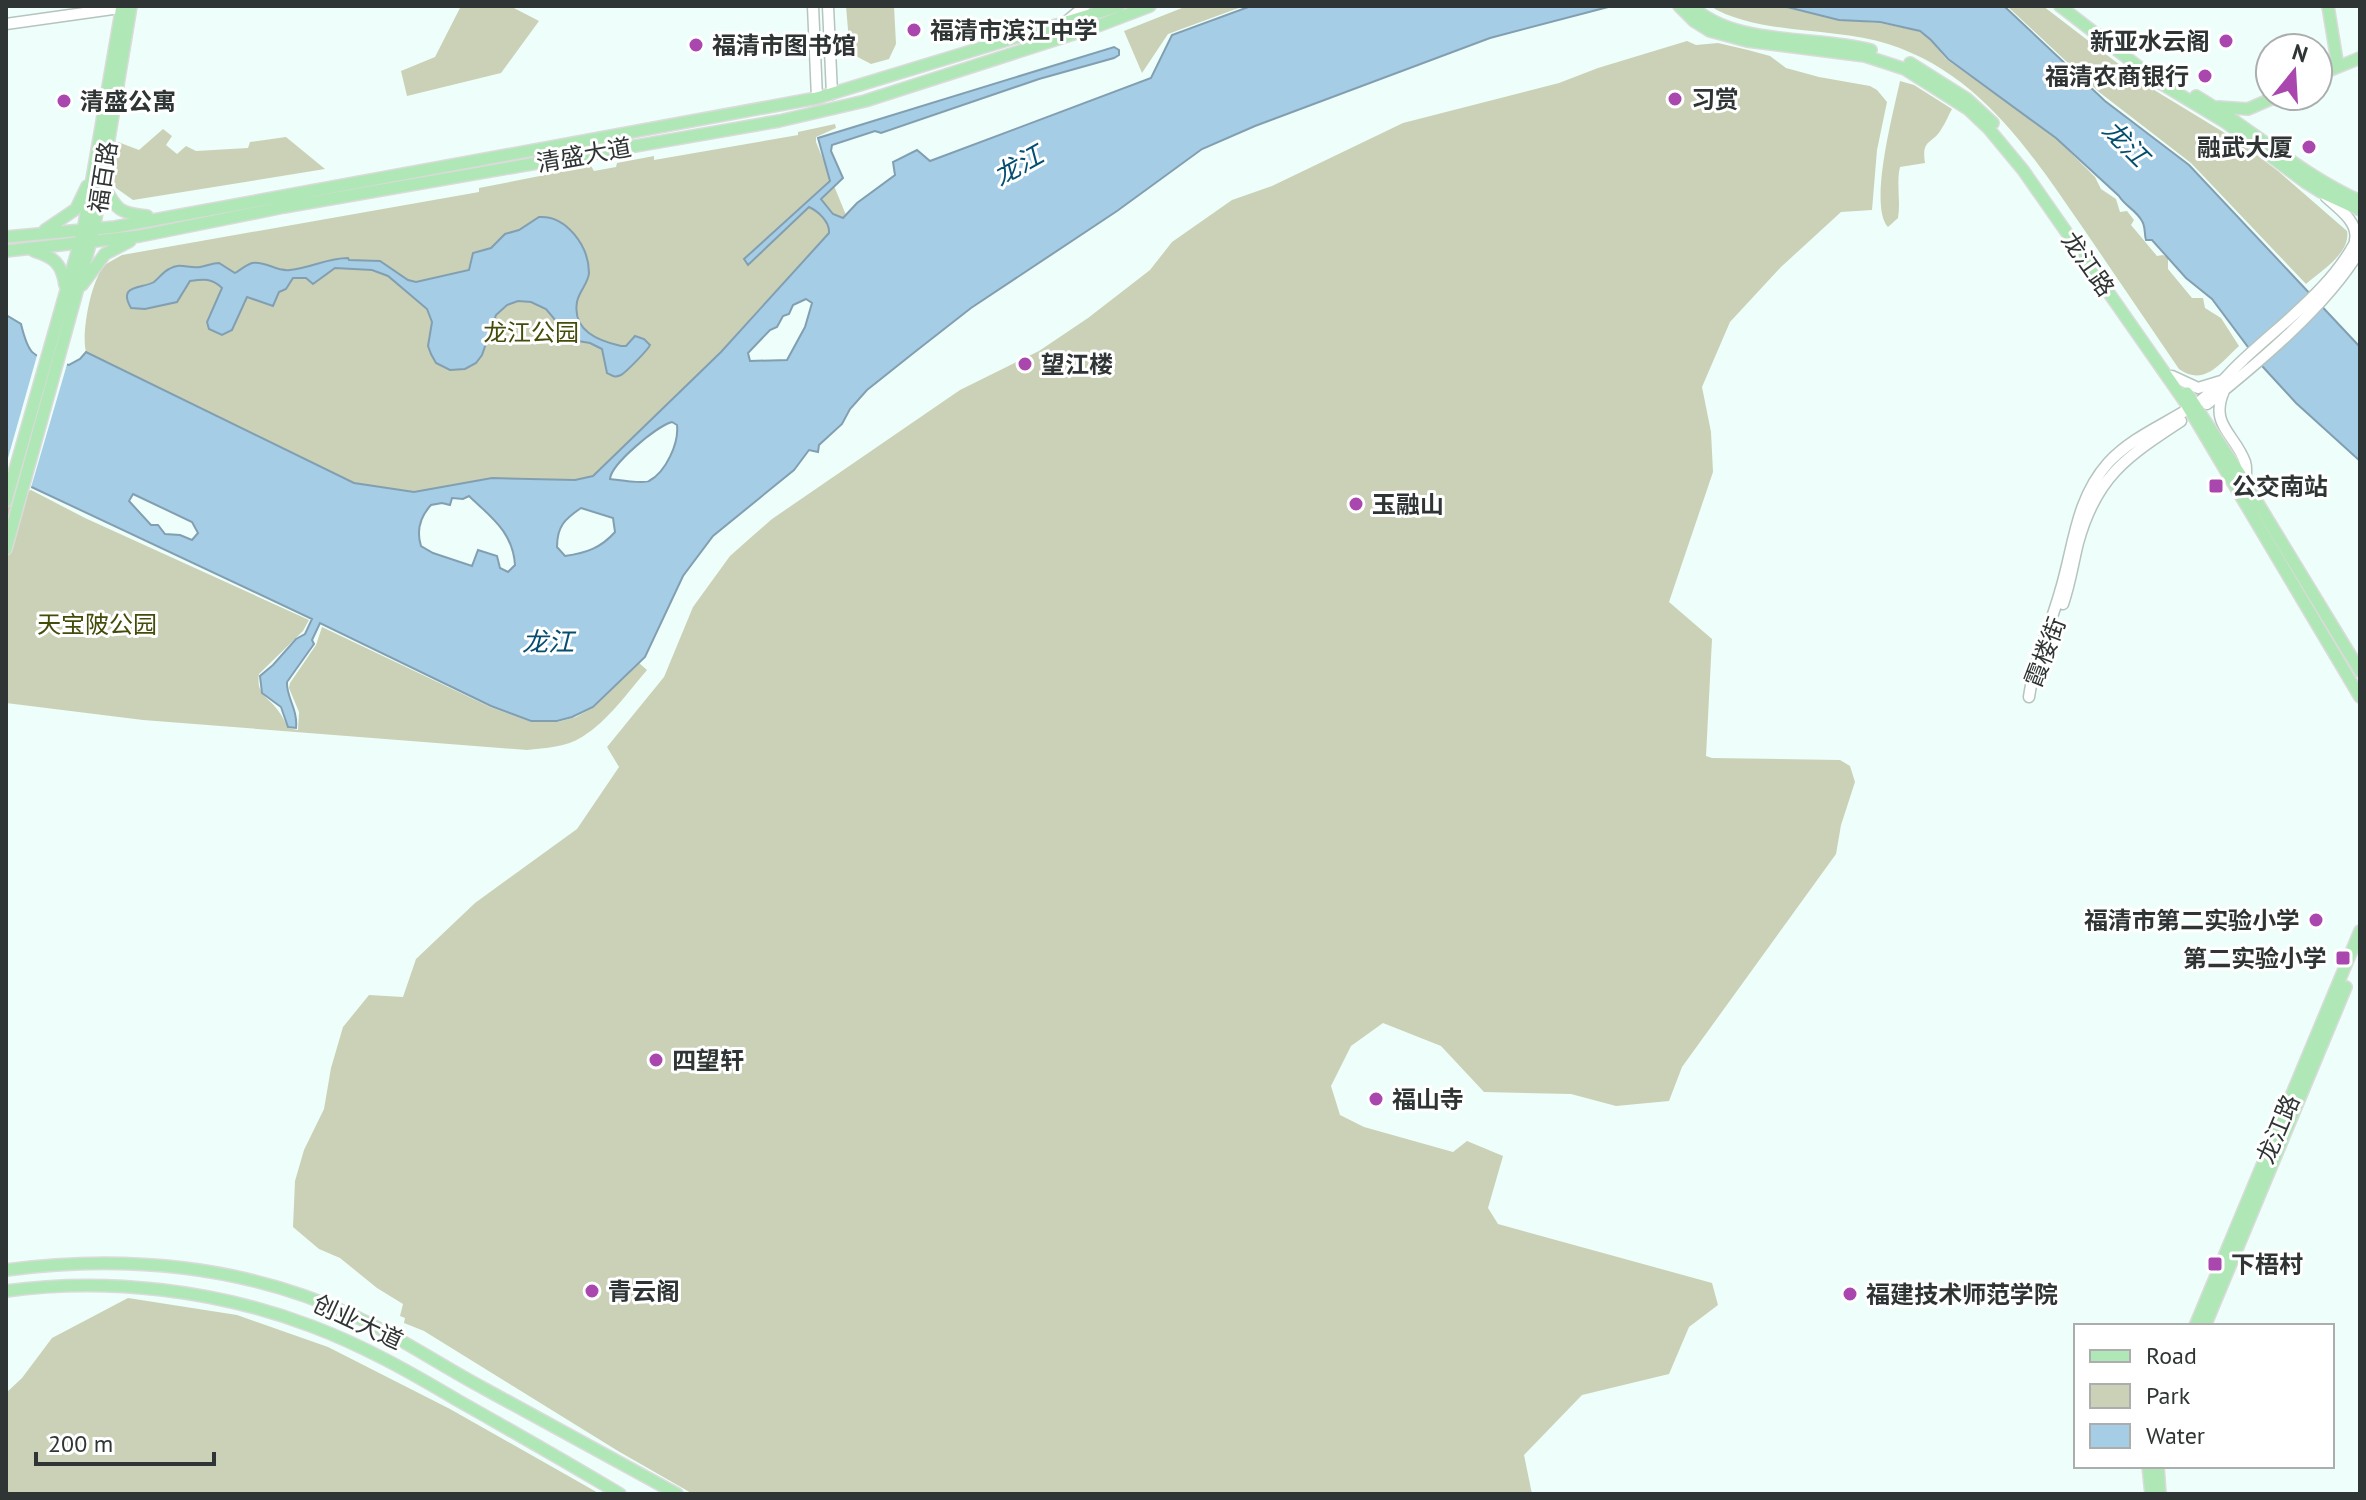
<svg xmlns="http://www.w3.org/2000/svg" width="2366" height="1500" font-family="'PT Sans','Noto Sans SC',sans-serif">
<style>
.green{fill:#cbd1b6}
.water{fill:#a5cde6;stroke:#829fb1;stroke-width:2;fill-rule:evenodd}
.pier{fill:#eefefa}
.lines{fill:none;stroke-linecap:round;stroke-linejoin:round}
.secondary-casing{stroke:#b5c4bf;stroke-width:13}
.primary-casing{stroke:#dadbda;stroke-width:14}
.secondary{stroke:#fff;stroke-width:10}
.primary{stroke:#b0e7b7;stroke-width:11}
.poi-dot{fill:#a947ae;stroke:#fff;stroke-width:3}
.labels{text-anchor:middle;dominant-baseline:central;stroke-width:6;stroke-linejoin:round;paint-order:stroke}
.poi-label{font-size:24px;font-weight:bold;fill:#2f3534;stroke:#fff;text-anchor:start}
.street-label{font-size:24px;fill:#2f3534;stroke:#fff}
.park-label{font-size:24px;fill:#444c0a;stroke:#fff}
.water-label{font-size:26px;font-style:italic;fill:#044e70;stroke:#fff}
</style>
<rect width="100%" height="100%" fill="#eefefa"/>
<path class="green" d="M461,6H510L539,21L501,73L407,96L401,71L435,57Z
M846,6H894L896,44L889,59L871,64L850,53Z
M1187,6H1244L1168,34L1142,73L1124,31Z
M1710,6H1779L1839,20L1880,23L1918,31L1930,39L1946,59L2055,137L2095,177L2101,189L2116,199L2120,212L2127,211L2134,220L2131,225L2157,256L2163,255L2168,258V269L2192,298H2203L2205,308L2221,318L2239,346C2220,363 2205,387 2179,369C2147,322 2115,275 2083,228C2031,153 1980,73 1888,44C1835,27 1756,35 1710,6Z
M2007,6H2043L2146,85L2238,141L2278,171L2347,231C2351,253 2321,271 2306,284L2191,163L2099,92Z
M1687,41L1696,45L1718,43L1748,50L1770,56L1786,68L1819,77L1870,86L1877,90L1887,102L1877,150L1872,210L1841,212L1781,267L1730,322L1702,387L1711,432L1713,472L1669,602L1712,639L1706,756L1712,758L1840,760L1850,766L1855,782L1841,825L1836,854L1682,1067L1669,1101L1616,1106L1571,1094L1484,1092L1441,1046L1383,1023L1351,1046L1331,1086L1340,1115L1364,1127L1453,1152L1467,1141L1503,1156L1488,1208L1498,1224L1712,1283L1718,1305L1689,1327L1669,1374L1582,1395L1524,1455L1532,1494H693L618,1451L424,1331L404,1323L405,1318L400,1316L403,1304L377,1288L340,1258L319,1249L293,1227L295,1181L304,1150L324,1109L331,1068L343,1027L369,995L403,997L416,959L475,903L577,829L619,767L607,747L664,677L693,607L730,556L748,540L772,519L960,390L1039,351L1088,318L1150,270L1172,242L1232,200L1272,186L1403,123L1559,83L1598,68Z
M1900,81L1914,85L1952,109C1948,116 1946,122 1942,128C1933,145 1921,138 1925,163L1900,167C1896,184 1901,201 1898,218L1888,227C1868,206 1894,110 1900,81Z
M835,124L836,128L816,137V142L846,215L721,352L593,476L575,480L492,478L414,492L354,483L86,352C81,333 91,280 105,265C110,261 117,258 122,255L479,192V188L591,166L594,171L616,167L617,163L654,156V160L798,135V132Z
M163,129L172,136L166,145L177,154L186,146L196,151L248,148L250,142L286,137L325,169L133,200L116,188L112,176L118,142L139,150Z
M6,477L85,518L309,620L303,631L259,674C256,694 267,696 277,709C282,715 285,722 288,728L298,730L299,712L289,688L290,683L316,645L322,627L490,707L531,722H558L576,717L594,707L639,663L647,670C628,692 608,721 582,737C567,747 545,748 527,750L143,720L6,703Z
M128,1298L237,1315L328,1347L450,1409L600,1494H6V1393L22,1378L52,1338Z"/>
<path class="water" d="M1251,6H1612L1490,38L1255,126L1202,149L1117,211L971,308L916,351L867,390L850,409L842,424L819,445L818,452L809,450L794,470L713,536L683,576L645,657L593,707L572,717L557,721H531L491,706L320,623L312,640L314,644L287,682C286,697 298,709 296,728L288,727L281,707L262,693L260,676L273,665L296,639L305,634L312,619L6,475V315L21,324C30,361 34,355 69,365L80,359L86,352L354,483L414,492L492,478L575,480L593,476L721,352L829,233C830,222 818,211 809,207L748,265L744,259L830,181L818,138L1114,47L1119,50V55L1114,58L1039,79L881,133L875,131L832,145L831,151L843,178L821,199L833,214L843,218L857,203L895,175L893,162L917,150L930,161L1151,78L1172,35ZM806,299L812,303L805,327L787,360L750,361L748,353L770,330L777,327L783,316L789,314L793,305ZM672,422L677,425C679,443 666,472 649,481C644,484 618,480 610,479C611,464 657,426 672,422ZM133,494L192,522L198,533L192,540L180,535L165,534L158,525H151L129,501ZM469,496C491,517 513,532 515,565L508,572L500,568L497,556L478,550L472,566L433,553L421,546C416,530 420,517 431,505L442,503L450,505L452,498L463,499ZM581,508L613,518L615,532C601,548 586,553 565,556L557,547C557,526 565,519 581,508Z
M1783,6H2004L2105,101L2189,165L2360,347V461L2296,403L2263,367L2212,299L2186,278L2152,240H2146C2144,234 2146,228 2142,221C2136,210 2125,206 2119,196L2056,138L1948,59L1931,40L1920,31L1880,22L1839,20Z
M539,217C566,215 589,246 589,273C588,284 579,291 577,302C572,331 599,341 621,346H626L635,336L644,339L650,345C648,350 625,373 621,375C614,378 613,376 607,373L602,349L590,343L572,340L546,309L531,302L518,301L507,305L496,315L482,355L476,363L465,369L450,370L436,363L431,354L428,346L432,322L427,309L388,276L372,270L335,268L313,284L306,278H293L286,289L279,292L273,306L247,297L232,330L222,335L209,329L207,322L222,288C212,278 204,279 190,281L177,302L145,309L131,308C117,284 142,289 154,282C159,278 163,272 169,269C181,262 188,269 200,267C207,266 212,263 219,263L235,273C240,270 246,265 252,263C265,260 276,272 290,270C311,268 327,258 348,258L349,260L380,261L408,280L416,282L469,270L473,253L491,248L505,234L519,230Z"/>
<path class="pier" d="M38,352L68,361L30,491L6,480V465Z"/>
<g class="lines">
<g class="secondary-casing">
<path id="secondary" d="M813,6L817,98
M828,6L832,94
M1068,20L1085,6
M6,24L127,7
M2326,197C2338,208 2359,222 2355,240
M2172,376L2198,388L2221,381
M2224,391C2209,425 2235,434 2245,462C2247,468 2246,476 2245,482
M2207,404C2258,363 2327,306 2360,250
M2063,604C2070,584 2073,563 2078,543C2096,477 2126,457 2181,421
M2029,697C2034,661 2050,627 2060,592C2074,547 2075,500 2108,463C2132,437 2164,425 2193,406C2212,394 2226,376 2242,361C2282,323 2338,284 2360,232"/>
</g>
<g class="primary-casing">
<path id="primary" d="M1679,6L1694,21L1710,31L1747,41L1865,56L1905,69L1968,109L1989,129L2023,170L2185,402L2360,697
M1692,6C1734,47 1816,35 1871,50
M2060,6L2157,81L2225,122L2305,182L2321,192L2360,210
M2328,6L2338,67
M1910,63L1967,99L1993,123
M2318,75L2360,58
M2196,96C2252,129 2300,174 2360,201
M2218,107L2248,109L2278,96
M102,183C117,209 117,213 147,216
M45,230L76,209L87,186
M6,237L115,227L817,98L1119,6
M6,251L140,236L284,207L779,121L865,101L1095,27L1150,6
M34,251C54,257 62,264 65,285
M82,285L105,254L130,241
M2187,393L2245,482L2360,671
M6,501L83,231L122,6
M6,549L94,230L131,6
M6,1270C123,1254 243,1265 352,1315C398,1336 440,1365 485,1389C549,1424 613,1459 677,1494
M6,1291C107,1277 216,1290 311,1326C362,1345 410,1372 457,1400C512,1431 566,1462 620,1494
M2195,1326L2360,931
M2205,1326L2346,987
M2148,1466L2151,1494
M2158,1466L2160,1494"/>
</g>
<use href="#secondary" class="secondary"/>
<use href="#primary" class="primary"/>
</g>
<g class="poi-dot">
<circle cx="914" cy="30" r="8"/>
<circle cx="2226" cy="41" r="8"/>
<circle cx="696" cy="45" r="8"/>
<circle cx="2205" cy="76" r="8"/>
<circle cx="1675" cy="99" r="8"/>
<circle cx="64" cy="101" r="8"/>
<circle cx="2309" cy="147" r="8"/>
<circle cx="1025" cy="364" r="8"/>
<rect x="2208" y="478" width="16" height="16" rx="4"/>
<circle cx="1356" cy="504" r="8"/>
<circle cx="2316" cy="920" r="8"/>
<rect x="2335" y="950" width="16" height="16" rx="4"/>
<circle cx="656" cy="1060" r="8"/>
<circle cx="1376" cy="1099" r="8"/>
<rect x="2207" y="1256" width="16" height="16" rx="4"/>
<circle cx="592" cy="1291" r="8"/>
<circle cx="1850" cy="1294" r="8"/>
</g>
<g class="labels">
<g class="poi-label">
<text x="930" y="30">福清市滨江中学</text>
<text x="2210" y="41" text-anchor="end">新亚水云阁</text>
<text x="712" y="45">福清市图书馆</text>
<text x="2189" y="76" text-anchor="end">福清农商银行</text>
<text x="1691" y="99">习赏</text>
<text x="80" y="101">清盛公寓</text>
<text x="2293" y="147" text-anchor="end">融武大厦</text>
<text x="1041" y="364">望江楼</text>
<text x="2232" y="486">公交南站</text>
<text x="1372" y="504">玉融山</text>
<text x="2300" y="920" text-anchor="end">福清市第二实验小学</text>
<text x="2327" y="958" text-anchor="end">第二实验小学</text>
<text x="672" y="1060">四望轩</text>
<text x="1392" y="1099">福山寺</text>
<text x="2231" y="1264">下梧村</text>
<text x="608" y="1291">青云阁</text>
<text x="1866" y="1294">福建技术师范学院</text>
</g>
<g class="street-label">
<text transform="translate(584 155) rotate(-10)">清盛大道</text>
<text transform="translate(103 177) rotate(-81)">福百路</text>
<text transform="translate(2088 264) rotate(55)">龙江路</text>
<text transform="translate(2045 652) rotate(-69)">霞楼街</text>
<text transform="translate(2278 1129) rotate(-67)">龙江路</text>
<text transform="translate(358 1322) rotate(25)">创业大道</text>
</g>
<g class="park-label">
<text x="531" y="332">龙江公园</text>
<text x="97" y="624">天宝陂公园</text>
</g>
<g class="water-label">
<text transform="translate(2126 143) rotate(45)">龙江</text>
<text transform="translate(1018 165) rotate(-29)">龙江</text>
<text x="548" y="641">龙江</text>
</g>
</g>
<rect width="2366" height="1500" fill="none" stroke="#2f3534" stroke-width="16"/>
<rect x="2074" y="1324" width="260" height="144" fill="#ffffff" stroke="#acaeae" stroke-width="2"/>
<rect x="2090" y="1350" width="40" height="12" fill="#b0e7b7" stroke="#acaeae" stroke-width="2"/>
<text x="2146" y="1364" font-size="24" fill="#2f3534">Road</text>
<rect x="2090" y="1384" width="40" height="24" fill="#cbd1b6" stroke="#acaeae" stroke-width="2"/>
<text x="2146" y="1404" font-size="24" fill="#2f3534">Park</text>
<rect x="2090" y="1424" width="40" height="24" fill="#a5cde6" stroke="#acaeae" stroke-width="2"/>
<text x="2146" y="1444" font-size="24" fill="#2f3534">Water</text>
<g transform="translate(2294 72) rotate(18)"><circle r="38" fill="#ffffff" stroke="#acaeae" stroke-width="2"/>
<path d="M0-6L14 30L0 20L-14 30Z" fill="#a947ae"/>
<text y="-12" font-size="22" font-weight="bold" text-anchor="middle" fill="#2f3534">N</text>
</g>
<path d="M36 1452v12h178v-12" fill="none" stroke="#2f3534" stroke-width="4"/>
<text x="48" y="1452" font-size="24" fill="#2f3534" stroke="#ffffff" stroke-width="6" paint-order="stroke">200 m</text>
</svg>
